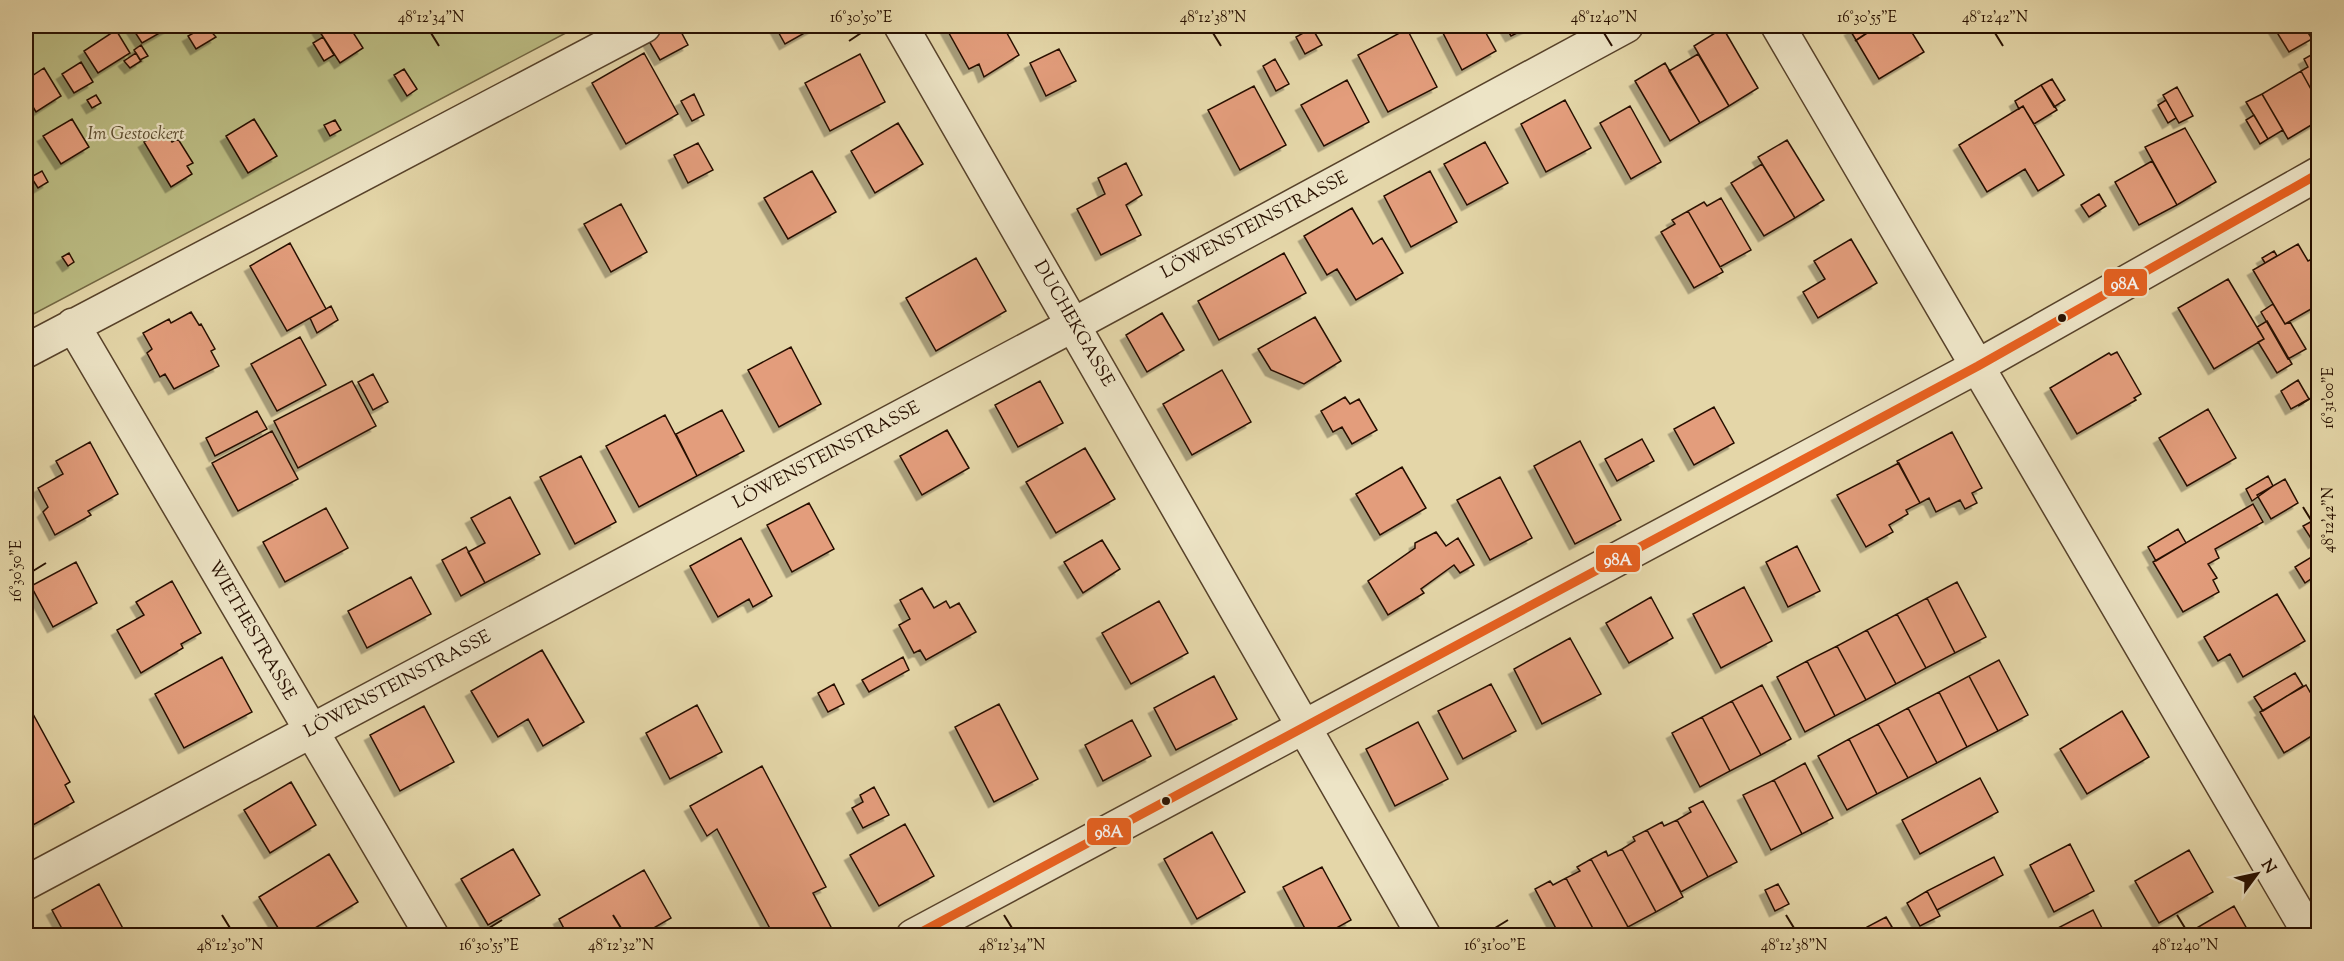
<svg xmlns="http://www.w3.org/2000/svg" width="2344" height="961" font-family="'Sorts Mill Goudy',serif">
<style>
.green{fill:#bbbc83;stroke:#726642;stroke-width:1.5}
.building{fill:#e39d7b;stroke:#281000;stroke-width:1.5;filter:url(#shadow)}
.lines{fill:none;stroke-linecap:round;stroke-linejoin:round}
.minor-casing{stroke:#57422a;stroke-width:36}
.minor{stroke:#ede4c6;stroke-width:33}
.bus-1-casing{stroke:#ede4c6;stroke-width:14}
.bus-1{stroke:#e86120;stroke-width:9}
.ticks{fill:none;stroke:#281000;stroke-width:2}
.bus-dot{fill:#281000;stroke:#ede4c6;stroke-width:2}
.labels{text-anchor:middle;dominant-baseline:central;stroke-width:4.5;stroke-linejoin:round;paint-order:stroke}
.park-label{font-size:18px;font-style:italic;fill:#5b4c2e;stroke:#ede4c6}
.street-label{font-size:18px;fill:#281000;stroke:#ede4c6}
.line-badge{stroke:#ede4c6;stroke-width:2}
.badge-label{font-size:16px;text-anchor:middle;font-weight:bold;fill:#fff}
.neatline{fill:none;stroke:#281000;stroke-width:2}
.ticks-label{font-size:15px;text-anchor:middle;fill:#281000}
</style>
<defs>
<filter id="shadow"><feDropShadow dx="-5.5" dy="5.5" stdDeviation="0" flood-color="#0004"/></filter>
</defs>
<rect width="100%" height="100%" fill="#e4d6a8"/>
<filter id="stains"><feTurbulence type="fractalNoise" baseFrequency=".00333" numOctaves="4"/><feColorMatrix values="0 0 0 0 .2 0 0 0 0 .09 0 0 0 0 .02 0 0 0 .5 -.17"/></filter>
<radialGradient id="worn" r=".72"><stop offset=".6" stop-color="#630" stop-opacity="0"/><stop offset="1" stop-color="#630" stop-opacity=".3"/></radialGradient>
<path class="green" d="M26,26H579L26,318Z"/>
<path class="building" d="M131,26H172L142,43Z
M206,26L216,37L196,49L188,36Z
M325,26H349L363,48L340,63L318,29Z
M666,26H678L688,45L660,60L646,36Z
M775,26H817L785,44Z
M945,26H1003L1019,55L984,77L979,64L969,69Z
M1457,26H1482L1496,51L1462,70L1443,33Z
M1505,26H1531L1511,36Z
M1858,26H1908L1924,52L1879,79L1850,30Z
M2273,26H2304L2312,39L2289,52Z
M1312,28L1322,45L1305,54L1296,37Z
M1723,28L1758,88L1729,106L1694,46Z
M1407,29L1437,87L1388,112L1358,55Z
M116,30L130,53L98,73L84,51Z
M323,37L334,55L324,61L313,43Z
M141,45L148,56L140,60L134,50Z
M1059,49L1076,81L1046,96L1030,63Z
M2318,51V102L2301,71L2308,67L2304,59Z
M136,53L141,61L130,68L124,61Z
M644,53L678,114L626,144L592,83Z
M860,54L885,102L830,131L805,83Z
M1698,54L1729,106L1700,123L1669,71Z
M1275,59L1289,84L1276,91L1263,66Z
M81,62L93,82L74,93L62,74Z
M1665,63L1700,123L1670,141L1635,81Z
M44,68L61,96L36,112L26,95V80Z
M404,69L417,89L407,96L394,75Z
M2301,71L2318,102V121L2288,139L2262,94Z
M2052,79L2065,100L2054,107L2041,85Z
M1347,80L1369,122L1324,146L1301,105Z
M2041,85L2057,110L2034,124L2023,106L2019,109L2015,101Z
M1254,86L1286,145L1240,170L1208,110Z
M2177,87L2193,116L2179,123L2163,95Z
M694,94L704,115L692,121L681,101Z
M2262,94L2283,130L2268,139L2246,102Z
M26,95L33,106L26,111Z
M96,95L101,103L92,108L87,100Z
M1565,100L1591,148L1546,172L1521,124Z
M2166,100L2176,118L2168,123L2158,105Z
M1630,106L1661,162L1631,179L1600,123Z
M2023,106L2064,175L2038,191L2025,169L1987,192L1959,145Z
M2254,115L2268,139L2260,144L2246,120Z
M72,119L89,147L61,164L43,136Z
M254,119L277,156L248,173L226,136Z
M335,120L341,130L330,136L324,125Z
M898,123L923,164L875,193L851,151Z
M2185,128L2216,182L2177,205L2145,147Z
M164,129L172,142L178,139L193,163L187,166L192,174L171,187L144,142Z
M1787,140L1824,200L1795,218L1758,157Z
M1485,142L1508,183L1467,205L1444,164Z
M698,143L713,170L688,183L674,155Z
M2152,161L2177,205L2139,225L2115,182Z
M1126,163L1142,195L1126,205L1141,235L1101,255L1077,209L1105,194L1098,178Z
M1762,164L1795,218L1764,236L1731,183Z
M42,171L48,182L38,188L31,177Z
M812,171L836,212L788,239L764,198Z
M1430,171L1457,222L1411,247L1384,196Z
M2099,194L2106,206L2089,217L2081,205Z
M1721,198L1751,250L1720,267L1688,211L1704,202L1707,206Z
M621,204L647,252L611,272L584,224Z
M1352,208L1373,244L1382,238L1403,273L1356,300L1337,269L1327,275L1304,236Z
M1688,211L1723,272L1694,288L1661,232L1675,224L1672,220Z
M1851,239L1877,283L1818,318L1803,292L1825,279L1814,261Z
M290,243L326,309L287,331L250,266Z
M2298,244L2308,261L2314,258L2318,266V305L2285,324L2253,270Z
M2274,251L2277,256L2265,263L2262,258Z
M69,253L74,262L68,266L62,257Z
M1284,253L1306,293L1219,340L1198,301Z
M976,258L1006,311L936,351L906,298Z
M2228,279L2264,339L2214,369L2178,308Z
M2273,304L2285,324L2290,322L2306,349L2288,359L2261,312Z
M331,306L338,320L317,333L310,318Z
M191,312L199,325L201,324L215,349L211,351L219,366L174,389L165,374L160,377L147,353L152,349L143,333L169,319L171,323Z
M1162,313L1184,350L1147,372L1126,335Z
M1315,317L1341,361L1304,384L1271,370L1258,349Z
M2267,321L2292,364L2277,373L2258,342L2264,339L2257,327Z
M300,337L326,385L277,411L251,364Z
M791,347L821,404L779,427L748,370Z
M2117,352L2141,394L2134,398L2136,400L2077,434L2050,388L2109,353L2111,355Z
M1222,370L1251,422L1192,455L1163,404Z
M373,374L388,402L373,410L358,382Z
M2298,380L2309,399L2291,409L2281,391Z
M352,381L376,426L298,468L274,421Z
M1040,381L1063,423L1018,447L995,405Z
M1345,397L1350,404L1359,399L1377,430L1352,444L1342,427L1333,432L1321,411Z
M1714,407L1734,443L1694,465L1674,429Z
M2208,409L2236,458L2187,486L2159,438Z
M722,410L744,451L697,476L676,434Z
M257,411L267,429L215,456L206,438Z
M665,415L697,476L639,507L606,446Z
M947,430L969,468L922,495L900,456Z
M272,431L298,479L238,511L212,463Z
M1952,432L1982,488L1972,493L1977,503L1965,509L1960,500L1936,512L1929,498L1920,503L1897,461Z
M1642,439L1654,461L1617,481L1605,459Z
M1580,441L1621,520L1575,544L1534,466Z
M90,442L118,494L88,511L91,515L55,535L43,512L48,507L38,488L63,474L56,461Z
M1085,448L1115,499L1056,533L1026,482Z
M581,456L616,522L575,544L540,477Z
M1899,463L1920,503L1906,510L1908,514L1889,525L1893,532L1866,547L1837,495Z
M1402,467L1426,508L1380,535L1356,494Z
M2268,476L2273,486L2252,501L2246,489Z
M1500,477L1532,538L1490,560L1457,500Z
M2285,479L2298,503L2271,519L2257,495Z
M510,497L540,554L485,583L468,552L485,543L471,518Z
M809,503L834,549L792,572L767,525Z
M2253,504L2263,522L2215,549L2219,558L2208,564L2217,578L2213,580L2219,592L2183,612L2153,562Z
M326,508L348,548L285,582L263,542Z
M2316,519L2318,540L2314,543L2303,526Z
M2178,529L2186,543L2156,561L2148,547Z
M1436,532L1446,546L1458,538L1474,565L1460,573L1454,565L1421,589L1424,593L1388,615L1368,581L1415,548V543Z
M741,538L772,596L753,607L749,599L718,617L690,566Z
M1102,540L1120,569L1083,593L1064,562Z
M1797,546L1820,591L1788,607L1766,562Z
M466,547L485,583L461,596L442,560Z
M2318,553V574L2305,583L2295,567Z
M76,562L97,603L53,627L31,586Z
M411,577L431,614L367,648L348,611Z
M172,581L201,633L181,644L183,648L141,673L117,630L144,615L136,602Z
M1957,582L1986,637L1955,653L1927,598Z
M1744,587L1772,641L1721,668L1693,614Z
M922,588L934,608L946,601L950,608L959,603L976,632L926,660L920,650L914,653L899,625L910,619L900,600Z
M2277,594L2305,641L2243,677L2230,654L2218,661L2204,637Z
M1651,597L1673,638L1629,663L1606,623Z
M1927,598L1955,653L1926,668L1897,614Z
M1159,601L1188,653L1131,684L1102,633Z
M1897,614L1926,668L1896,684L1867,630Z
M1867,630L1896,684L1866,700L1837,646Z
M1570,638L1601,694L1542,724L1514,669Z
M1837,646L1866,700L1835,716L1807,661Z
M542,650L584,722L543,746L528,719L498,737L471,691Z
M222,657L252,712L184,748L155,694Z
M903,657L909,670L869,692L862,680Z
M1999,660L2028,715L1998,731L1969,676Z
M1807,661L1835,716L1805,732L1777,677Z
M2295,673L2303,686L2263,711L2254,697Z
M1214,676L1237,719L1176,750L1154,708Z
M1969,676L1998,731L1967,747L1939,692Z
M834,684L844,704L828,712L818,693Z
M1491,684L1516,731L1463,759L1438,711Z
M1762,685L1791,739L1761,755L1732,701Z
M2306,685L2310,692L2318,687V732L2284,753L2260,712Z
M1939,692L1967,747L1937,763L1908,708Z
M1732,701L1761,755L1730,771L1702,717Z
M27,703L70,782L65,785L74,802L26,829Z
M999,704L1038,779L994,802L955,727Z
M697,705L722,752L670,779L646,733Z
M424,706L454,762L400,791L370,735Z
M1908,708L1937,763L1908,778L1878,724Z
M2122,711L2149,757L2087,794L2060,749Z
M1702,717L1730,771L1700,787L1672,733Z
M1132,720L1151,756L1103,781L1085,745Z
M1418,722L1448,779L1395,806L1366,749Z
M1878,724L1908,778L1877,794L1849,739Z
M1849,739L1877,794L1847,810L1818,756Z
M1805,763L1833,818L1802,834L1774,780Z
M762,766L826,887L813,893L832,929L820,936H774L717,829L707,836L690,806Z
M1980,778L1998,812L1920,854L1902,820Z
M1774,780L1802,834L1771,850L1743,795Z
M291,782L316,825L270,853L244,810Z
M874,787L889,815L863,828L852,808L863,802L860,795Z
M1703,801L1737,862L1708,877L1677,820L1691,812L1689,808Z
M1677,820L1708,877L1681,892L1647,830L1662,822L1664,826Z
M905,824L934,876L879,906L850,855Z
M1647,830L1683,897L1656,912L1622,849L1635,841L1633,837Z
M1212,832L1245,892L1197,919L1164,859Z
M2070,844L2094,891L2054,912L2030,865Z
M513,849L540,895L488,925L461,879Z
M1622,849L1656,912L1628,927L1591,859L1606,851L1608,856Z
M2189,850L2213,892L2159,923L2135,881Z
M329,854L358,902L302,936H283L259,897Z
M1994,857L2003,875L1937,910L1927,891Z
M1591,859L1628,927L1612,936H1597L1566,878L1580,871L1577,867Z
M1322,867L1351,920L1322,936H1309L1283,887Z
M644,870L671,918L640,936H568L559,919Z
M1566,878L1597,936H1560L1535,889L1550,881L1553,885Z
M99,884L127,936H66L52,910Z
M1778,884L1789,904L1775,911L1765,890Z
M1927,891L1940,916L1920,926L1907,903Z
M2234,906L2251,936H2183Z
M2093,910L2106,936H2052L2050,932Z
M1886,917L1892,927L1871,936L1867,927Z"/>
<g class="lines">
<g class="minor-casing">
<path id="minor" d="M901,26L1424,936
M1778,26L2311,936
M73,325L432,936
M26,351L644,26
M26,883L1073,325L1626,26
M913,936L1978,366L2318,174"/>
</g>
<use href="#minor" class="minor"/>
<g class="bus-1-casing">
<path id="bus-1" d="M914,936L1978,366L2318,174"/>
</g>
<use href="#bus-1" class="bus-1"/>
</g>
<path class="ticks" d="M431,33L439,46M1213,33L1221,46M1604,33L1612,46M1995,33L2003,46M849,41L861,33M1855,41L1867,33M2298,406L2311,398M2303,507L2311,520M33,571L46,563M222,915L230,928M613,915L621,928M1004,915L1012,928M1786,915L1794,928M2177,915L2185,928M489,928L502,920M1495,928L1508,920"/>
<g class="bus-dot">
<circle cx="2062" cy="318" r="5"/>
<circle cx="1166" cy="801" r="5"/>
</g>
<g class="labels">
<g class="park-label">
<text x="136" y="135">Im Gestockert</text>
</g>
<g class="street-label">
<text transform="translate(1255 226) rotate(-28)">LÖWENSTEINSTRASSE</text>
<text transform="translate(1073 324) rotate(60)">DUCHEKGASSE</text>
<text transform="translate(827 456) rotate(-28)">LÖWENSTEINSTRASSE</text>
<text transform="translate(251 631) rotate(60)">WIETHESTRASSE</text>
<text transform="translate(398 685) rotate(-28)">LÖWENSTEINSTRASSE</text>
</g>
</g>
<g class="line-badge">
<rect x="2103" y="268" width="45" height="29" rx="6" fill="#e86120"/>
<rect x="1595" y="544" width="46" height="29" rx="6" fill="#e86120"/>
<rect x="1086" y="817" width="46" height="29" rx="6" fill="#e86120"/>
</g>
<g class="badge-label">
<text x="2125" y="289">98A</text>
<text x="1618" y="565">98A</text>
<text x="1109" y="837">98A</text>
</g>
<rect width="2344" height="961" fill="none" stroke="#e4d6a8" stroke-width="66"/>
<g transform="translate(2257 874) rotate(57)" stroke="#ede4c6" stroke-width="4.5" paint-order="stroke">
<path d="M0-4.5L10 22L0 15L-10 22Z" fill="#281000"/>
<text y="-9" font-size="16" font-weight="bold" text-anchor="middle" fill="#281000">N</text>
</g>
<rect x="33" y="33" width="2278" height="895" class="neatline"/>
<g class="ticks-label">
<text x="431" y="22">48°12'34"N</text>
<text x="861" y="22">16°30'50"E</text>
<text x="1213" y="22">48°12'38"N</text>
<text x="1604" y="22">48°12'40"N</text>
<text x="1867" y="22">16°30'55"E</text>
<text x="1995" y="22">48°12'42"N</text>
<text transform="translate(2328 398) rotate(-90)" y="5">16°31'00"E</text>
<text transform="translate(2328 520) rotate(-90)" y="5">48°12'42"N</text>
<text transform="translate(16 571) rotate(-90)" y="5">16°30'50"E</text>
<text x="230" y="950">48°12'30"N</text>
<text x="489" y="950">16°30'55"E</text>
<text x="621" y="950">48°12'32"N</text>
<text x="1012" y="950">48°12'34"N</text>
<text x="1495" y="950">16°31'00"E</text>
<text x="1794" y="950">48°12'38"N</text>
<text x="2185" y="950">48°12'40"N</text>
</g>
<rect width="100%" height="100%" filter="url(#stains)"/>
<rect width="100%" height="100%" fill="url(#worn)"/>
</svg>
